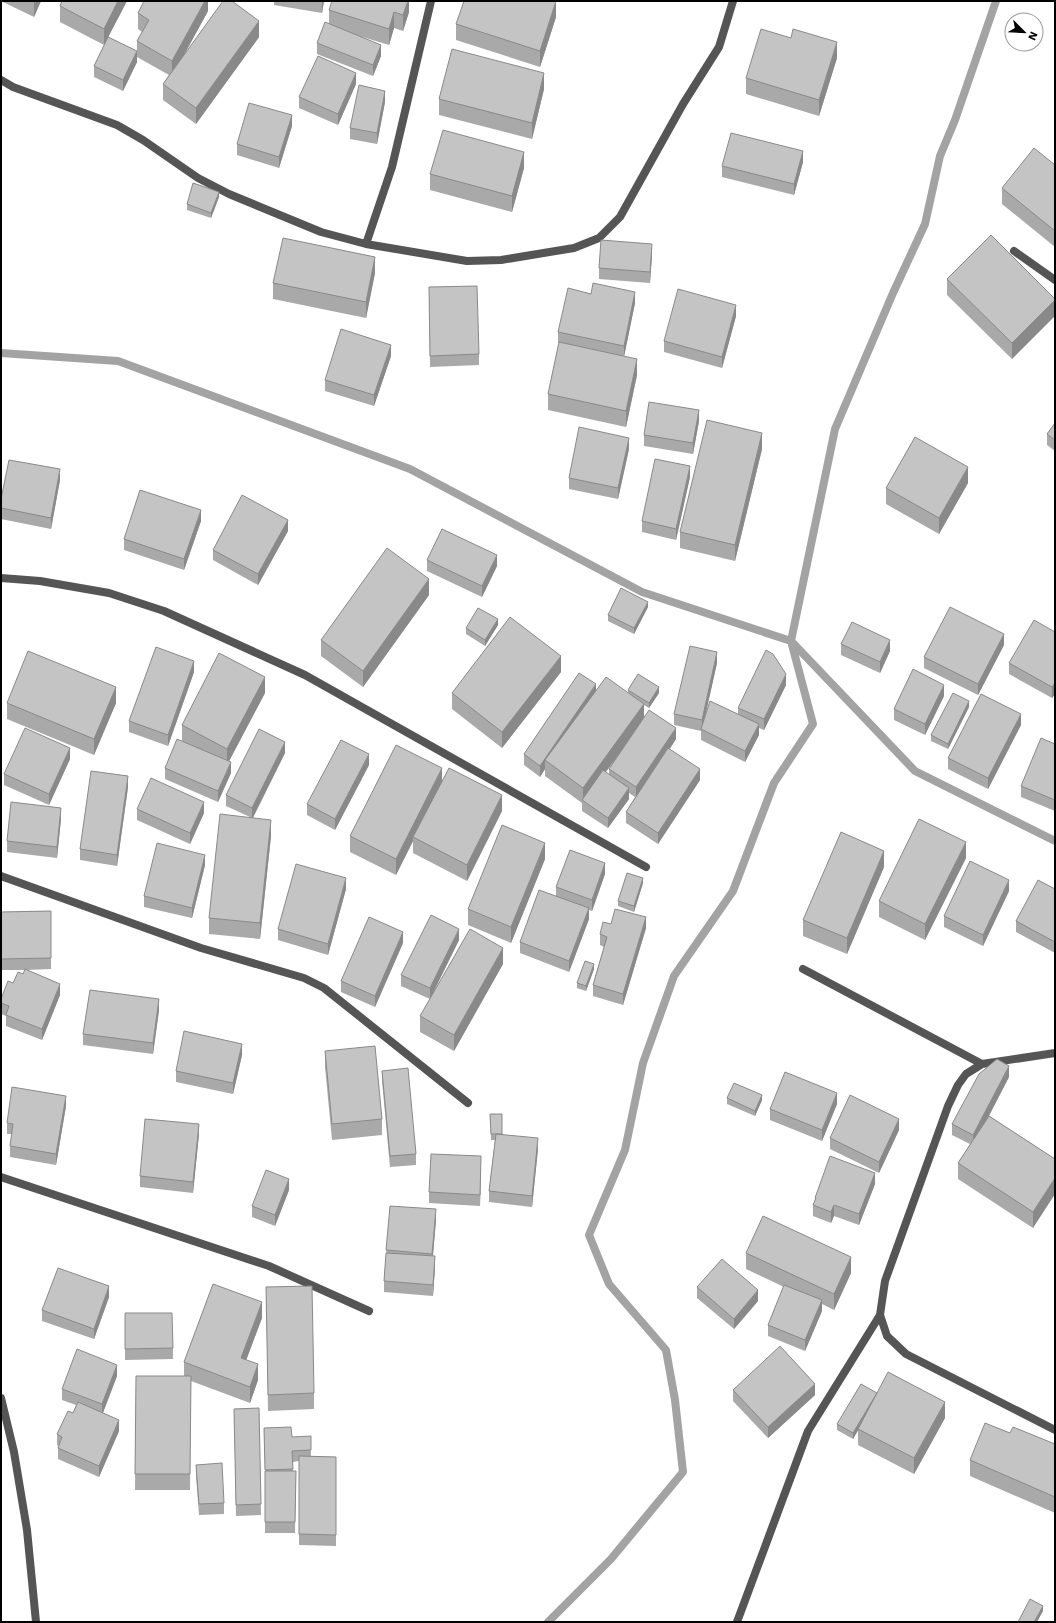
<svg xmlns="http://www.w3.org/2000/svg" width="1056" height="1623" font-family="'Work Sans',sans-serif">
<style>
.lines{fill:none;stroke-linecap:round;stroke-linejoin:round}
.stream{stroke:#a3a3a3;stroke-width:8}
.street{stroke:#555;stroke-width:8}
.wall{fill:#a9a9a9;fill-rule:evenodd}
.shaded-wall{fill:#898989}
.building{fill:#c4c4c4;stroke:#898989}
</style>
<rect width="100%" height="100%" fill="#fff"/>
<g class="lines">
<path class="stream" d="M1,353L118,361L410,469L642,592L791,641L915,771L1055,841
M548,1622L611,1559L683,1472L675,1400L666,1350L609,1284L589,1235L625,1150L643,1063L674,976L733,891L774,783L813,724L791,641L835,429L893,293L925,224L940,156L955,120L996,1"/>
<path class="street" d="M1,80L13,87L117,125L143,140L198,178L229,194L321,232L366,244L467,261L501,260L574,248L599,238L620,217L683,104L719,47L733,1
M366,244L392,167L431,1
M1014,251L1055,280
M1,578L40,581L109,593L164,611L305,675L646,867
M1,876L201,948L304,978L324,988L468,1103
M803,969L982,1064
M1,1177L269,1266L369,1311
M880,1315L887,1336L906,1354L1055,1430
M1,1398L14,1452L27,1530L36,1622
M737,1622L808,1431L880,1315L885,1281L948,1106L958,1085L966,1074L982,1064L1055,1053"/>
</g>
<path class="wall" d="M1,1H41L34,17Z
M62,1H127L108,37L137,51V41L142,32L138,29V13L208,1V11L185,53L259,37L196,124L163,100V84L169,75L137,57V62L123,91L94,77V66L104,45L60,22V6Z
M274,1H324L322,13L274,5Z
M409,1V12L403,31L394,28L389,45L356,35L381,56L373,76L317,54V43L329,24V10Z
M556,17L540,67L456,40V24Z
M837,58L819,116L746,94V78Z
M356,84L338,125L299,108V97Z
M544,89L532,139L439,115V99Z
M385,102L377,144L350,139V128Z
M292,126L279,168L237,155V144Z
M803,162L794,195L722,177V166Z
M1055,165V247L1002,204V188Z
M524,168L512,212L430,190V174Z
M219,197L211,218L187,210V204Z
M652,255L650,283L599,279V268Z
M375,273L366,318L273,299V283Z
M947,279L1055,299L1012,359L947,295Z
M429,298L479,354V365L430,367Z
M635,303L624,356L637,375L626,427L548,410V394L559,343H558V332Z
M736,316L722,368L664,352V341Z
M391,356L374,406L325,391V380Z
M699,421L693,454L644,446V435Z
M1055,423V451L1047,445V434Z
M629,449L618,499L569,489V478Z
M762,449L735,561L680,548V532Z
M690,477L676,540L642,532V521Z
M60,480L51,529L1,519V499Z
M968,483L939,534L886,504V488Z
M201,521L184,570L124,550V539Z
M288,531L258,585L213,560V550Z
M427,560L497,566L482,597L427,571Z
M429,595L363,687L321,656V640Z
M648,607L634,634L608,621V615Z
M498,625L485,646L466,634V628Z
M1055,632V694L1052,698L1009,674V663Z
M841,644L890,651L880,673L841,655Z
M1004,645L978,695L924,668V657Z
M717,663L704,719L738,714V708L786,685L764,730L759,728V735L745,762L701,740V731L674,725V714Z
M194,672L168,746L129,732V721Z
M561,672L502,748L452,709V693Z
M628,690L659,693L649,708L644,705V717L676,739L670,749L700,780L658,844L626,823V812L635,797L629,793V799L608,828L582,811V803L545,776V769L540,777L524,765V754L596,691L628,693ZM620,753L609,769V775L606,772Z
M265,693L229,761L231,773L218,802L165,779V768L182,741V725Z
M944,696L925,735L894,720V709Z
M7,703H116L94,755L7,719Z
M969,707L948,749L931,741V735Z
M1021,725L988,789L948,769V758Z
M1055,744V811L1021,797V786Z
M285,753L253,818L271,836L260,939L209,934V918L250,817L226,806V795Z
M70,759L49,805L4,785V774Z
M369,765L335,830L307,815V804Z
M442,781L502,811L467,881L413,853V841L396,875L350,852V836Z
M128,787L117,866L80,860V849Z
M137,809L204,813L190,844L137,820Z
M61,819L57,858L7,852V841Z
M966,858L925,940L879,917V901Z
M545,859L511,943L468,925V909Z
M205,865L192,918L144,907V896Z
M884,867L847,954L803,936V920Z
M605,874L592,911L589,910V919L569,972L520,953V942L556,896V887Z
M643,883L634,912L618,906V901Z
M346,889L328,955L278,940V929Z
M1055,889V953L1016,932V921Z
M1009,891L983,946L944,927V916Z
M51,911V969L25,970L60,995L42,1040L6,1026V1016L1,1014V999L23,974L25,970H1V912Z
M646,928L623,1005L593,996V985L604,947L600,945V934Z
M459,940L430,999L401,986V975Z
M403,943L375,1007L341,992V981Z
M503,964L454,1051L420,1032V1016Z
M594,969L586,991L577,988V983Z
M159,1010L153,1054L83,1045V1034Z
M325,1051L382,1119V1135L332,1140L325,1067Z
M242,1055L233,1094L176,1082V1071Z
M382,1071L416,1154V1165L390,1167L382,1081Z
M1009,1077L989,1116L1055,1159L1033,1228L958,1179V1163L970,1144L952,1135V1124Z
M727,1098L762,1100L755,1116L727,1104Z
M837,1104L822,1141L770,1120V1109Z
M66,1106L56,1165L10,1157V1146L12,1134H7V1123Z
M490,1114L502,1134L538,1149L532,1207L489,1202V1191L495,1140H491Z
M899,1130L879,1173L830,1149V1138Z
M199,1134L193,1193L140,1187V1176Z
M481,1167L480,1206L429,1203V1192Z
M875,1184L859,1225L834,1216L831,1223L813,1216V1205L815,1202V1198Z
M289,1190L275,1226L252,1217V1206Z
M390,1206L436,1220L433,1256L435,1267L433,1296L384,1292V1281Z
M746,1253L851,1273L834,1310L822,1304V1311L805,1351L768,1336V1325L784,1287L746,1269Z
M266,1287L314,1393V1409L268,1411Z
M697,1287L758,1301L734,1329L697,1298Z
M109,1297L94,1339L42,1321V1310Z
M125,1313L173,1348V1359L125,1360Z
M262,1318L246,1360L258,1380L250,1403L191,1381L190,1490H135L136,1376H184V1362Z
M117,1376L103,1413L119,1431L99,1477L58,1459V1448L59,1446L57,1445V1434L73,1413L76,1405L62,1400V1389Z
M733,1390L815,1395L768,1438L733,1401Z
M877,1393L945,1418L914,1474L858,1445V1429L853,1439L837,1430V1424Z
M259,1408L261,1515L236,1516L234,1409Z
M264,1428L292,1437L311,1450V1456L336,1457V1546L299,1545V1461L293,1462V1471H296L295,1533H265V1471Z
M1010,1433L1055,1444V1513L970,1476V1460Z
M196,1465L224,1503V1514L199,1515L196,1476Z"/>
<path class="shaded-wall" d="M34,1H41L34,17Z
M118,1H127L104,45V29Z
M205,1H208V11L172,77V61Z
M322,1H324L322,13Z
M408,1H409V12L403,31V15Z
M556,1V17L540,67V51Z
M394,12V28L389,45V29Z
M259,21V37L196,124V108Z
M837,42V58L819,116V100Z
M381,45V56L373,76V65Z
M137,51V62L123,91V80Z
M356,73V84L338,125V114Z
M544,73V89L532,139V123Z
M385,91V102L377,144V133Z
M292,115V126L279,168V157Z
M803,151V162L794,195V184Z
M524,152V168L512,212V196Z
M219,192V197L211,218V213Z
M652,244V255L650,283V272Z
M375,257V273L366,318V302Z
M635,292V303L624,357V346Z
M1055,300V316L1012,359V343Z
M736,305V316L722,368V357Z
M391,345V356L374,406V395Z
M637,359V375L626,427V411Z
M699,410V421L693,454V443Z
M762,433V449L735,561V545Z
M629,438V449L618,499V488Z
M690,466V477L676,540V529Z
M968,467V483L939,534V518Z
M60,469V480L51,529V518Z
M201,510V521L184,570V559Z
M288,520V531L258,585V574Z
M497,555V566L482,597V586Z
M429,579V595L363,687V671Z
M648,602V607L634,634V628Z
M498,619V625L485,646V640Z
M1004,634V645L978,695V684Z
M890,640V651L880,673V662Z
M717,652V663L702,731V720Z
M561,656V672L502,748V732Z
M194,661V672L168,746V735Z
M786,674V685L764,730V719Z
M265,677V693L227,765V749Z
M1055,683V694L1052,698V687Z
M596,684V695L545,760V769L540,777V766Z
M944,685V696L925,735V724Z
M116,687V703L94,755V739Z
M659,687V693L649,708V703Z
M969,701V707L948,749V744Z
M644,704V720L584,801L583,800V788Z
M1021,714V725L988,789V778Z
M759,724V735L745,762V751Z
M676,728V739L636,798V787Z
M285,742V753L252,819V808Z
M70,748V759L49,805V794Z
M369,754V765L335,830V819Z
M231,762V773L218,802V791Z
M442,768V784L413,837V841L396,875V859Z
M700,769V780L658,844V833Z
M128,776V787L117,866V855Z
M629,788V799L608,828V818Z
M502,795V811L467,881V865Z
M204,802V813L190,844V833Z
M61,808V819L57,858V847Z
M271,820V836L260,939V923Z
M966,842V858L925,940V924Z
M545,843V859L511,943V927Z
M884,851V867L847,954V938Z
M205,855V865L192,918V908Z
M605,863V874L592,911V900Z
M346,878V889L328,955V944Z
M643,878V883L634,912V906Z
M1009,880V891L983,946V935Z
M589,908V919L569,972V961Z
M646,917V928L623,1005V994Z
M459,929V940L430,999V988Z
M403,932V943L375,1007V996Z
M503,948V964L454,1051V1035Z
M594,964V969L586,991V986Z
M60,984V995L42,1040V1029Z
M159,999V1010L153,1054V1043Z
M242,1044V1055L233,1094V1083Z
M1009,1066V1077L973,1146V1135Z
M837,1093V1104L822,1141V1130Z
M762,1095V1100L755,1116V1111Z
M66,1096V1106L56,1165V1154Z
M899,1119V1130L879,1173V1162Z
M199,1124V1134L193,1193V1182Z
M538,1138V1149L532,1207V1196Z
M481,1156V1167L480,1206V1195Z
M875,1173V1184L859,1225V1214Z
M1055,1178V1194L1033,1228V1212Z
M289,1179V1190L275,1226V1215Z
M834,1205V1216L831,1223V1212Z
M436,1209V1220L432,1265V1254Z
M435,1256V1267L433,1296V1285Z
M851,1257V1273L834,1310V1294Z
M109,1286V1297L94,1339V1329Z
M758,1290V1301L734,1329V1319Z
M822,1300V1311L805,1351V1340Z
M262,1302V1318L241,1374V1358Z
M258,1364V1380L250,1403V1387Z
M117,1365V1376L102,1415V1404Z
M815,1384V1395L768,1438V1427Z
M877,1393V1399L853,1439V1433Z
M945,1402V1418L914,1474V1458Z
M119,1420V1431L99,1477V1466Z
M1043,1606V1611L1037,1622H1034Z"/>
<path class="building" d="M62,1H118L104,29L60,6Z
M144,1H205L172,61L137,41L149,20L138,13Z
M223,1H232L259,21L196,108L163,84Z
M332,1H408L403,15L394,12L389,29L329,10Z
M464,1H556L540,51L456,24Z
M325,22L381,45L373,65L317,43Z
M761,29L791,38L793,29L837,42L819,100L746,78Z
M108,37L137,51L123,80L94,66Z
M452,49L544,73L532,123L439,99Z
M318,56L356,73L338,114L299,97Z
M359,85L385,91L377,133L350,128Z
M249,103L292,115L279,157L237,144Z
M443,130L524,152L512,196L430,174Z
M731,133L803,151L794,184L722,166Z
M1034,148L1055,165V231L1002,188Z
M193,183L219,192L211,213L187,204Z
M991,235L1055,299V300L1012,343L947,279Z
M283,238L375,257L366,302L273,283Z
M601,240L652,244L650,272L599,268Z
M593,283L635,292L624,346L558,332L568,288L591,294Z
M477,286L479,354L430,356L429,287Z
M678,289L736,305L722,357L664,341Z
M341,329L391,345L374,395L325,380Z
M559,342L637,359L626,411L548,394Z
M649,402L699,410L693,443L644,435Z
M707,420L762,433L735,545L680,532Z
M1055,423V440L1047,434Z
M579,427L629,438L618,488L569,478Z
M915,437L968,467L939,518L886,488Z
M655,459L690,466L676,529L642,521Z
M9,460L60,469L51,518L1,508V499Z
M140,490L201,510L184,559L124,539Z
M242,495L288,520L258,574L213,550Z
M442,529L497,555L482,586L427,560Z
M387,548L429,579L363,671L321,640Z
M621,588L648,602L634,628L608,615Z
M950,607L1004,634L978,684L924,657Z
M478,608L498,619L485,640L466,628Z
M510,617L561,656L502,732L452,693Z
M1034,620L1055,632V683L1052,687L1009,663Z
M852,622L890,640L880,662L841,644Z
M690,646L717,652L702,720L674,714Z
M156,647L194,661L168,735L129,721Z
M766,650L773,654L786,674L764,719L738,708Z
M28,651L116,687L94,739L7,703Z
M219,653L265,677L227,749L182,725Z
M913,669L944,685L925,724L894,709Z
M579,673L596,684L540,766L524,754Z
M638,674L659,687L649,703L628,690Z
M606,677L644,704L583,788L545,760Z
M953,693L969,701L948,744L931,735Z
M981,694L1021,714L988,778L948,758Z
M710,701L759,724L745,751L701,729Z
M649,710L676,728L636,787L609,769Z
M25,728L70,748L49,794L4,774Z
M259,729L285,742L252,808L226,795Z
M1041,738L1055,744V800L1021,786Z
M177,739L231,762L218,791L165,768Z
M341,740L369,754L335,819L307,804Z
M396,745L442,768L396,859L350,836Z
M668,748L700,769L658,833L626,812Z
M449,768L502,795L467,865L413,837Z
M603,770L629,788L608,818L582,800Z
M91,771L128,776L117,855L80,849Z
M151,778L204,802L190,833L137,809Z
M11,802L61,808L57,847L7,841Z
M220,814L271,820L260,923L209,918Z
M919,819L966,842L925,924L879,901Z
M502,825L545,843L511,927L468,909Z
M841,832L884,851L847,938L803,920Z
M157,843L205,855L192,908L144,896Z
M570,850L605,863L592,900L556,887Z
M970,861L1009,880L983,935L944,916Z
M296,864L346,878L328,944L278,929Z
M627,873L643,878L634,906L618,901Z
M1038,880L1055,889V942L1016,921Z
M539,890L589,908L569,961L520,942Z
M615,909L646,917L623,994L593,985L607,937L600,934L603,922L611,924Z
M51,911V958L1,959V912Z
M431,915L459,929L430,988L401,975Z
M369,917L403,932L375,996L341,981Z
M470,929L503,948L454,1035L420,1016Z
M585,961L594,964L586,986L577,983Z
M25,969L60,984L42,1029L6,1015L9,1006L1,1003V999L8,981L13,983L18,972L23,974Z
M90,990L159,999L153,1043L83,1034Z
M184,1031L242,1044L233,1083L176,1071Z
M375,1046L382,1119L332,1124L325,1051Z
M997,1059L1009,1066L973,1135L952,1124L979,1074Z
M408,1068L416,1154L390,1156L382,1071Z
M785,1072L837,1093L822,1130L770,1109Z
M734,1083L762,1095L755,1111L727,1098Z
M12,1087L66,1096L56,1154L10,1146L13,1124L7,1123Z
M850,1095L899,1119L879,1162L830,1138Z
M490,1114H502V1134H491Z
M989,1116L1055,1159V1178L1033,1212L958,1163Z
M145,1119L199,1124L193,1182L140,1176Z
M496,1134L538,1138L532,1196L489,1191Z
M431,1154L481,1156L480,1195L429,1192Z
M830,1156L875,1173L859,1214L834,1205L831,1212L813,1205L816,1198H815Z
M266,1170L289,1179L275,1215L252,1206Z
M390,1206L436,1209L432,1254L386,1250Z
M763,1216L851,1257L834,1294L746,1253Z
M386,1253L435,1256L433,1285L384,1281Z
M722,1259L758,1290L734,1319L697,1287Z
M58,1268L109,1286L94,1329L42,1310Z
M213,1284L262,1302L241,1358L258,1364L250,1387L184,1362Z
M784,1285L822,1300L805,1340L768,1325Z
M312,1286L314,1393L268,1395L266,1287Z
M125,1313H172L173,1348L125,1349Z
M780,1346L815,1384L768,1427L733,1390Z
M77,1349L117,1365L102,1404L62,1389Z
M888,1372L945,1402L914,1458L858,1429Z
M136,1376H191L190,1474H135Z
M861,1384L877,1393L853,1433L837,1424Z
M78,1402L119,1420L99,1466L58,1448L62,1437L57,1434L68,1411L73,1413Z
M259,1408L261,1504L236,1505L234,1409Z
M985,1423L1010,1433L1013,1427L1055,1444V1497L970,1460Z
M291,1427L292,1437L311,1436V1450L292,1451L293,1469L265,1470L264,1428Z
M299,1456L336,1457V1535L299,1534Z
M222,1463L224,1503L199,1504L196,1465Z
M265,1471H296L295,1522H265Z
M1030,1599L1043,1606L1034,1622H1018Z"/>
<rect width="1056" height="1623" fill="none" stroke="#000000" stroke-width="4"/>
<g transform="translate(1024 32) rotate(114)"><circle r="19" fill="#ffffff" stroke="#999999"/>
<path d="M0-3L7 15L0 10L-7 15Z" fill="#000000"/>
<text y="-6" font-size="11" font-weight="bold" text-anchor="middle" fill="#000000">N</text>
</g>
</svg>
